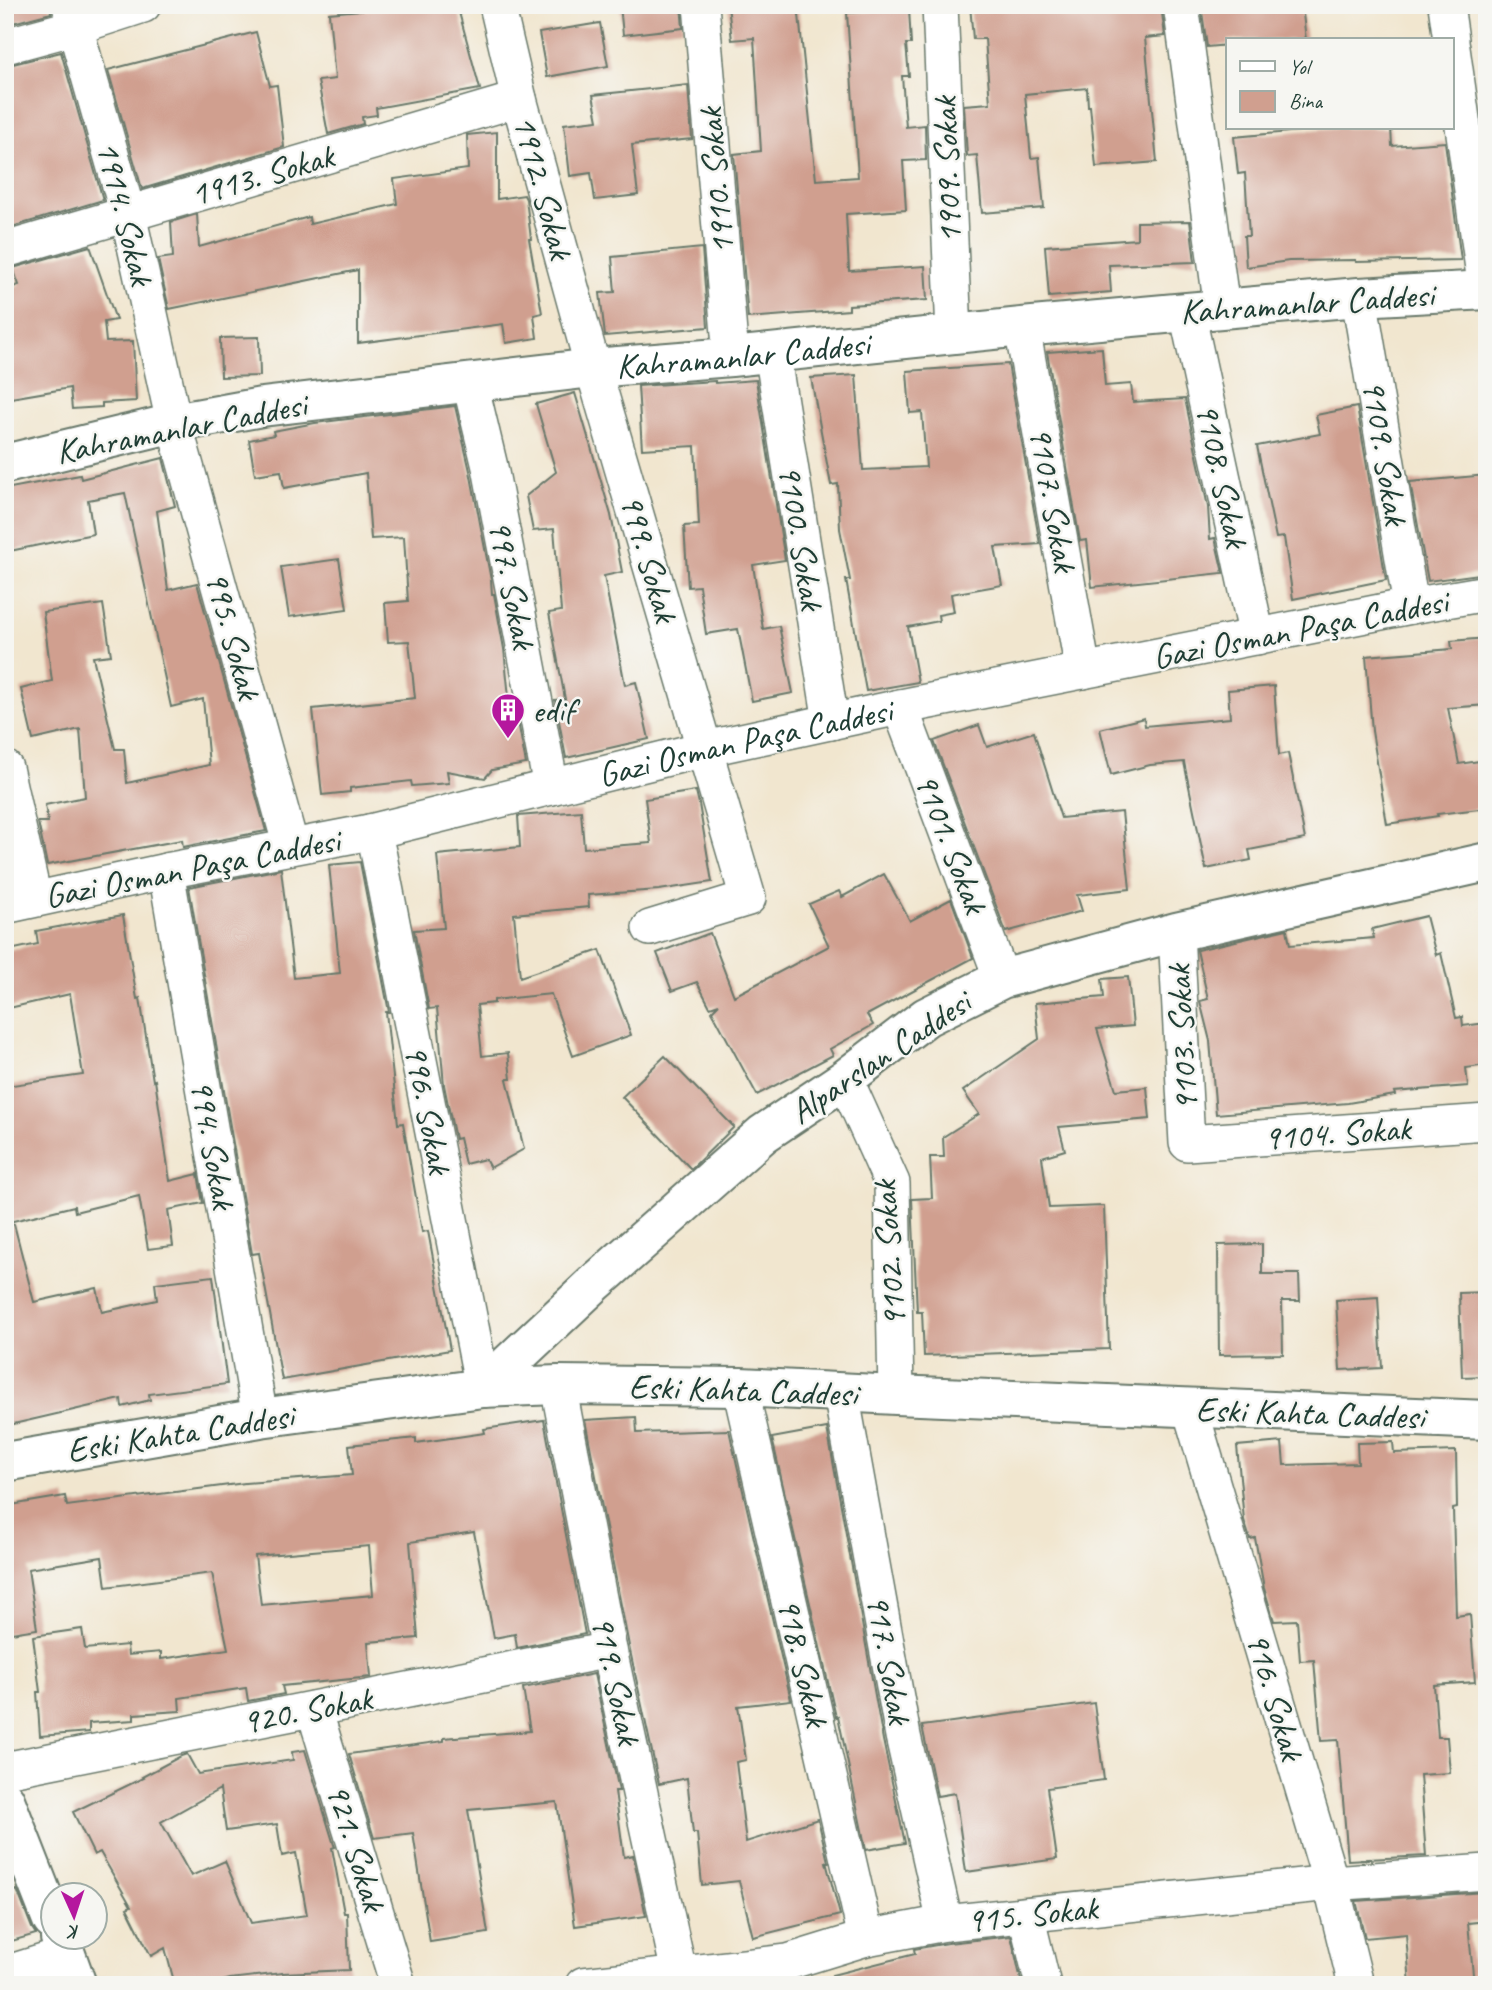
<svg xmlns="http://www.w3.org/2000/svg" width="1492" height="1990" font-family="Caveat,sans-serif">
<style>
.building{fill:#d09f8f;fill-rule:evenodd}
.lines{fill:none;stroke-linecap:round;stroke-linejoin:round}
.minor-casing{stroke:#68786a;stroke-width:38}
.tertiary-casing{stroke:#68786a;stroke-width:42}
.secondary-casing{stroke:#68786a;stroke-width:42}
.minor{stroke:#fff;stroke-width:35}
.tertiary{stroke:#fff;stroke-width:38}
.secondary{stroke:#fff;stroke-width:38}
.labels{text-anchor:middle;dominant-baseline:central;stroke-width:5;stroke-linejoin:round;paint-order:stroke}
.street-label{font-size:35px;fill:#1f3d34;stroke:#f6f6f2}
.poi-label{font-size:35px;fill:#1f3d34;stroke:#f6f6f2;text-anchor:start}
</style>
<rect width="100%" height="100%" fill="#f6f6f2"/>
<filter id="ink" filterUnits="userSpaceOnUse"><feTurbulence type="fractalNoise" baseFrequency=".0143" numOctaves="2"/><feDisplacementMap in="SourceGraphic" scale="14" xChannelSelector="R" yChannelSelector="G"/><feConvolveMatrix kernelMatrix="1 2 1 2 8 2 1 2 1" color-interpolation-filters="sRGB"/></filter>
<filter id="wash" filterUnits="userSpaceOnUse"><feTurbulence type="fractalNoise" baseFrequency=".00686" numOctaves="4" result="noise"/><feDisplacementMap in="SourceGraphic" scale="28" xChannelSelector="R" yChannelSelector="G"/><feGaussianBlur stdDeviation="1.57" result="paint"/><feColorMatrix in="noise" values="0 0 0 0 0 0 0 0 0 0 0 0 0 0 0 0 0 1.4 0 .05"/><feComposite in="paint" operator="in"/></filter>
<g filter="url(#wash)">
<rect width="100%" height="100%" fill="#f1e6cf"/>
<g id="blocks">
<path class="building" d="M5,5H50L51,13L5,25Z
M414,5H457L480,89L376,108L377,115L362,117L363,124L328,134L318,81L335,79L329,13Z
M620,5H681L683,28L623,35Z
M728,5H798L816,180L858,177L847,13L909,9L911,44H906L909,76H902L906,127L925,125L926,160L903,161L906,210L846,214L849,271L925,266L927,300L849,305V310L748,318L734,154L761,151L754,38L732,40Z
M970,5H1161L1165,36L1145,38L1157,162L1096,167L1090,106H1088L1087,88L1025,94L1031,158L1039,157L1044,208L982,213L977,155L967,156L964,105L990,103L985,39H973Z
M1201,5H1302L1306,40H1228V45L1207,47Z
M600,23L608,66L547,77L539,33Z
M256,32L270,86L277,85L284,147L142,189L108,70Z
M61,52L103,200L5,229V66Z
M688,85L692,139L632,145L638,195L595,200L591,173L570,176L564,124L598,120L593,95Z
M1333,128H1391L1392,146L1445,142L1461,260L1356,262V260L1289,261L1246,267L1244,236H1249L1245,173L1238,174L1234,137Z
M497,132V199L524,195L526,199L531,239H529L542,313L534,315L537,338L506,343L503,324L358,343V270L169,309L158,259L173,257L171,222L197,214L199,247L309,217L310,224L397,204L394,179L468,169L467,135Z
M1190,221L1195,262L1109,265L1111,292L1049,297L1045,246L1137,239V222Z
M90,246L116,320L104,322L106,342L133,341L136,401L102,403V407L72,409L70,388L5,399V290L19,285L13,268Z
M702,248L708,327L605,336L600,293L615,292L612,257Z
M259,337L260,376L221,377L220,338Z
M1102,348L1105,386L1131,384L1133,402L1185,399L1208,507L1210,539L1215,538L1223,573L1092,587L1087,540L1080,541L1047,352Z
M1008,364L1040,544L995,547L1002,585L951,594L954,612L938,615L939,621L908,627L918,682L866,691L846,580H850L840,529L838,484L831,485L811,378L856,375L863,470L926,467L922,412L910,413L907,371Z
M756,380L785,560L753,565L763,629L779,626L793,693L752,701L738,629L706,634L699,586L688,587L684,526L699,525L695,446L642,449L638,386L715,381V383Z
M575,393L611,515L622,572L604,576L625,685L636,682L649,739L566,758L555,700L565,699L549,613L561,611L554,529L533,531L526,496L556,472L536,404Z
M455,406L470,471L491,580L492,594H494L504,649L510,707L515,706L526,764L492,770L485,778L447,771L449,783L412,786L411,781L350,788V792L322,795L313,709L415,698L409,641L388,642L385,603L408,601L404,537L371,539L366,473L284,488L281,471L255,475L249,440L274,435L273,431L315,423Z
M1357,407L1386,580L1293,599L1284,537L1276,538L1257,446L1320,434L1316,415Z
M163,458L175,506L157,511L168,590L197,583L266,831L183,847L182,840L47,865L38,822H48L45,805L85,797L80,729L33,740L21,689L52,681L43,612L103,604L111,655L93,657L115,749H124L127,783L209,765L203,699L171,707L125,493L88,500L93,534L5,552V489L80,475L81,479Z
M1487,475V573L1428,581L1410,482Z
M339,559L347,609L289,617L281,567Z
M1487,638V705L1448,708L1459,764L1487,760V808L1437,814L1438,816L1387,824L1372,731L1366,656L1452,649L1451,641Z
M1274,686L1279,755L1288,753L1305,839L1249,850L1251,860L1206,869L1184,762L1150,765L1111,775L1100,729L1144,718L1145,726L1230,718L1228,690Z
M979,725L987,747L1034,732L1061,818L1122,812L1130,889L1077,895L1082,911L1006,932L934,741Z
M696,791L699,804L712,882L659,890L588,895L589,907L514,914L520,977L600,950L631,1035L573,1056L551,994L494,1000V1003L477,1005L482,1056L508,1053L511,1079H507L524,1149L490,1168L485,1159L465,1164L459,1138L455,1139L444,1085L437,1008L429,1009L414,930L444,928L437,855L520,847L518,816L581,811L584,848L651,843L645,799Z
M360,862L389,1012H386L398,1124L403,1123L422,1232L428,1231L450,1350L282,1380L259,1253L252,1254L189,887L281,869L294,978L340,973L329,865Z
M884,874L910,921L951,899L973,958L867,1015L873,1025L830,1049L833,1055L757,1095L712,1011L719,1004L710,1007L697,982L672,991L657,953L710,933L734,996L829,946L809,904L839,891L842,897Z
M123,915L137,999L140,998L153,1081L155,1080L170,1181L198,1174L203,1203L168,1210L173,1246L148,1249L139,1196L75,1212L74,1206L5,1223V1086L83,1075L70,994L5,1009V951L38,944L36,931Z
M1426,916L1436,955L1441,953L1456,1018L1462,1017L1463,1026L1487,1023V1065L1466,1068L1468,1086L1394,1092L1395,1095L1348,1103L1216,1114L1210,1041L1200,1001L1208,999L1197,950L1287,929L1290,945L1374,938L1372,929Z
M1128,977L1133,1026L1097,1029L1116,1090L1147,1087L1150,1119L1059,1127L1065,1150L1042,1157L1049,1208L1104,1206L1109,1349L924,1356L922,1312H917L912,1199L932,1198L930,1157H944L943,1137L979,1114L963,1091L1039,1039L1035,1003L1104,997L1102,979Z
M665,1056L734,1127L691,1169L622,1097Z
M14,1224L34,1302L97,1288L102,1312L157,1300L155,1283L213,1276L227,1384L149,1394L150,1400L122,1407L121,1399L5,1426V1225Z
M1262,1244V1274H1299L1300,1301H1282L1283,1354L1219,1355L1218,1245Z
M1487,1292V1376L1462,1377L1459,1293Z
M1378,1297L1382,1368L1340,1370L1336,1300Z
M636,1417L637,1433L729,1430L791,1700L738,1706L746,1760L736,1762L746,1842L818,1819L828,1862H826L840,1915L753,1937L739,1881L702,1885L697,1833H693L687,1778L659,1784L629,1646L585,1420Z
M544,1420L585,1634L517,1648L515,1634L494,1638L474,1532L410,1542L418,1638L368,1642L371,1677L282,1686L284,1694L248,1701L246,1688L179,1698L180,1711L134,1714V1720L89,1723V1732L40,1736L37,1692H40L33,1636L82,1629L85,1649L127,1645L128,1655L161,1652V1659L228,1649L212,1573L106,1587L102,1557L28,1569L37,1629L5,1634V1506L65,1496L67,1506L245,1483L352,1475L349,1445L416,1438V1443L485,1433L484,1429ZM369,1546L373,1595L261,1605L255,1556Z
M827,1428L883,1740L905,1843L866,1850L838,1716L836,1717L772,1438Z
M1282,1442L1284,1465L1358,1463L1357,1443L1393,1442L1394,1453L1456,1451L1457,1508L1453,1509L1456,1616L1470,1614L1475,1682L1434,1685L1438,1737H1447L1450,1773L1420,1775L1426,1856L1348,1860L1338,1740L1321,1741L1314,1660L1300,1661L1297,1620L1274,1621L1264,1588L1255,1538L1250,1539L1244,1520L1237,1446Z
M594,1674L619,1791H615L624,1857L633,1855L646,1916L575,1926L557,1802L468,1810L488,1933L430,1942L413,1833L374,1838L349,1754L444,1741V1738L530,1731L523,1688Z
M1094,1703L1104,1780L1047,1788L1057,1859L966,1872L955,1793L937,1796L922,1726Z
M305,1750L334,1845L335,1847L332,1848L344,1913H347L349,1970L282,1973L230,1979L209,1985H175L165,1948L151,1956L127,1908L131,1906L100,1852L94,1855L73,1812L143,1778L142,1777L181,1756L187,1754L198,1774L293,1760L292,1752ZM220,1789L226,1831L277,1824L282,1856L296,1853L307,1915L251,1923L225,1861L191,1876L161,1822Z
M17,1890L32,1928L36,1934L5,1943V1894Z
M1485,1892L1487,1921L1468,1923L1474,1985H1410L1406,1934L1365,1938L1356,1901Z
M1011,1936L1022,1985H833L832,1975L915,1954L914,1949L948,1943Z"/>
</g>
</g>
<g filter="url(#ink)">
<use href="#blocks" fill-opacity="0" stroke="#68786a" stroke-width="2"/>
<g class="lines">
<g class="minor-casing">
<g id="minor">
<path d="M70,5L75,27L128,214L174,423L291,847"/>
<path d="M497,5L519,99L593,368L748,898L650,928"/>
<path d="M701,5L731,357"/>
<path d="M940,5L954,334"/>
<path d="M1181,5L1222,309"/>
<path d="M1446,5L1451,40"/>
<path d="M5,46L75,27L143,5"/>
<path d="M1452,48L1486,290"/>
<path d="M5,250L519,99"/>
<path d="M1359,297L1411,606"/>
<path d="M1187,312L1257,637"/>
<path d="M1022,327L1083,671"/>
<path d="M772,352L831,722"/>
<path d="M470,383L490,467L551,787"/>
<path d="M900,707L1002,979"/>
<path d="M5,768L34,899"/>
<path d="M370,832L376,843L379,856L483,1388"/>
<path d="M166,871L260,1418"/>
<path id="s1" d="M5,906L166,871L370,832L704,749L900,707L1411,606L1487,593"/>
<path d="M1176,932L1187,1143L1487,1122"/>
<path d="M845,1079L892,1183L896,1395"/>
<path d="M558,1385L609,1650L679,1973"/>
<path d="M740,1387L866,1938"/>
<path d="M841,1393L903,1736L945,1923"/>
<path d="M1190,1408L1331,1883L1356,1985"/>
<path d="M314,1709L398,1985"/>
<path d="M5,1770L609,1650"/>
<path d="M1026,1915L1043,1985"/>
<path d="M5,1974L66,1955"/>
<path d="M583,1985L788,1962L866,1938L945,1923L1331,1883L1487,1872"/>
</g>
</g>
<g class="tertiary-casing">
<g id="tertiary">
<path id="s2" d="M5,464L174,423L262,407L593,368L731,357L1022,327L1187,312L1359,297L1487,290"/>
<path d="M483,1388L596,1282L763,1134L845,1079L926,1017L1002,979L1176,932L1487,862"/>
<path d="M5,1800L52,1920"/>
<path d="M60,1938L77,1985"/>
</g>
</g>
<g class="secondary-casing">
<path id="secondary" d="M5,1462L260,1418L483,1388L558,1385L740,1387L896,1395L1487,1420"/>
</g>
<use href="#minor" class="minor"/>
<use href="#tertiary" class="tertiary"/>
<use href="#secondary" class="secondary"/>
</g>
</g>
<defs>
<g id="building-pin" transform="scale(1.75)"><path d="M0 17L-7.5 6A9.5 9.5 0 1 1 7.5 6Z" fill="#b5179e" stroke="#f6f6f2"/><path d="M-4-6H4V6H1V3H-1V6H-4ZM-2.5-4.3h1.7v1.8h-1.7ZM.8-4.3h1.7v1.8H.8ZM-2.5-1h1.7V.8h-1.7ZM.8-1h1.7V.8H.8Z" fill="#fff"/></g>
</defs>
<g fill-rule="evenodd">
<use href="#building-pin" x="508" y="710"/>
</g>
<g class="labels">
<g class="street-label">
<text transform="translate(947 170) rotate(-92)">1909. Sokak</text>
<text transform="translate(262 175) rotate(-16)">1913. Sokak</text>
<text transform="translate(716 181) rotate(-95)">1910. Sokak</text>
<text transform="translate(543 187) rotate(75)">1912. Sokak</text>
<text transform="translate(125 213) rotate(76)">1914. Sokak</text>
<text transform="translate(1307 303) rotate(-4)">Kahramanlar Caddesi</text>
<text stroke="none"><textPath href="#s2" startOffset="747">Kahramanlar Caddesi</textPath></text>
<text transform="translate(181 428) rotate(-11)">Kahramanlar Caddesi</text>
<text transform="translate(1385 452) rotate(81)">9109. Sokak</text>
<text transform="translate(1222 475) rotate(78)">9108. Sokak</text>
<text transform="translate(1053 499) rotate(80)">9107. Sokak</text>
<text transform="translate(801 537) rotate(81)">9100. Sokak</text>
<text transform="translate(649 558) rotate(74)">999. Sokak</text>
<text transform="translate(512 584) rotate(79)">997. Sokak</text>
<text transform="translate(1300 629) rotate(-11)">Gazi Osman Paşa Caddesi</text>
<text transform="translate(233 635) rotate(75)">995. Sokak</text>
<text stroke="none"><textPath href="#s1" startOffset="758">Gazi Osman Paşa Caddesi</textPath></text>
<text transform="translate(951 843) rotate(69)">9101. Sokak</text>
<text transform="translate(192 868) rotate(-11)">Gazi Osman Paşa Caddesi</text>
<text transform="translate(1182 1038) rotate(-93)">9103. Sokak</text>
<text transform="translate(880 1057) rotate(-34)">Alparslan Caddesi</text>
<text transform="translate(428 1109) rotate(79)">996. Sokak</text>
<text transform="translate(1337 1133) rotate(-4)">9104. Sokak</text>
<text transform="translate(213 1144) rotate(80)">994. Sokak</text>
<text transform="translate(889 1254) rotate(-94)">9102. Sokak</text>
<text transform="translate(743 1390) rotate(2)">Eski Kahta Caddesi</text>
<text transform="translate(1310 1413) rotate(2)">Eski Kahta Caddesi</text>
<text transform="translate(180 1433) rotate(-9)">Eski Kahta Caddesi</text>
<text transform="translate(889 1659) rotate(80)">917. Sokak</text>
<text transform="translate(803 1662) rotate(77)">918. Sokak</text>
<text transform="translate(616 1680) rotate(78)">919. Sokak</text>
<text transform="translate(1275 1696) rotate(74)">916. Sokak</text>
<text transform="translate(307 1710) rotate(-11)">920. Sokak</text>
<text transform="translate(356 1847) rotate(73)">921. Sokak</text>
<text transform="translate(1032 1914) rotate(-6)">915. Sokak</text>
</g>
<g class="poi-label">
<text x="532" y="710">edif</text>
</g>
</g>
<rect width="1492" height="1990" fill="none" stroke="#f6f6f2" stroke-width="28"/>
<rect x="1226" y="38" width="228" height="91" fill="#f6f6f2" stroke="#a0aca6" stroke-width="2"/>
<rect x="1240" y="61" width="35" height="10" fill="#ffffff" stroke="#a0aca6" stroke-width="2"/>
<text x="1289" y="74" font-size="21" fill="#1f3d34">Yol</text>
<rect x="1240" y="91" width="35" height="21" fill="#d09f8f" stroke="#a0aca6" stroke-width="2"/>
<text x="1289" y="108" font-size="21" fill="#1f3d34">Bina</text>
<g transform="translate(74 1916) rotate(177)"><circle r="33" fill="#f6f6f2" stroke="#a0aca6" stroke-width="2"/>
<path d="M0-5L12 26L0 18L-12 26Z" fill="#b5179e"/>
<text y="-10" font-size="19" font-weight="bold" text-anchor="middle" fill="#1f3d34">K</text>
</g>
</svg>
